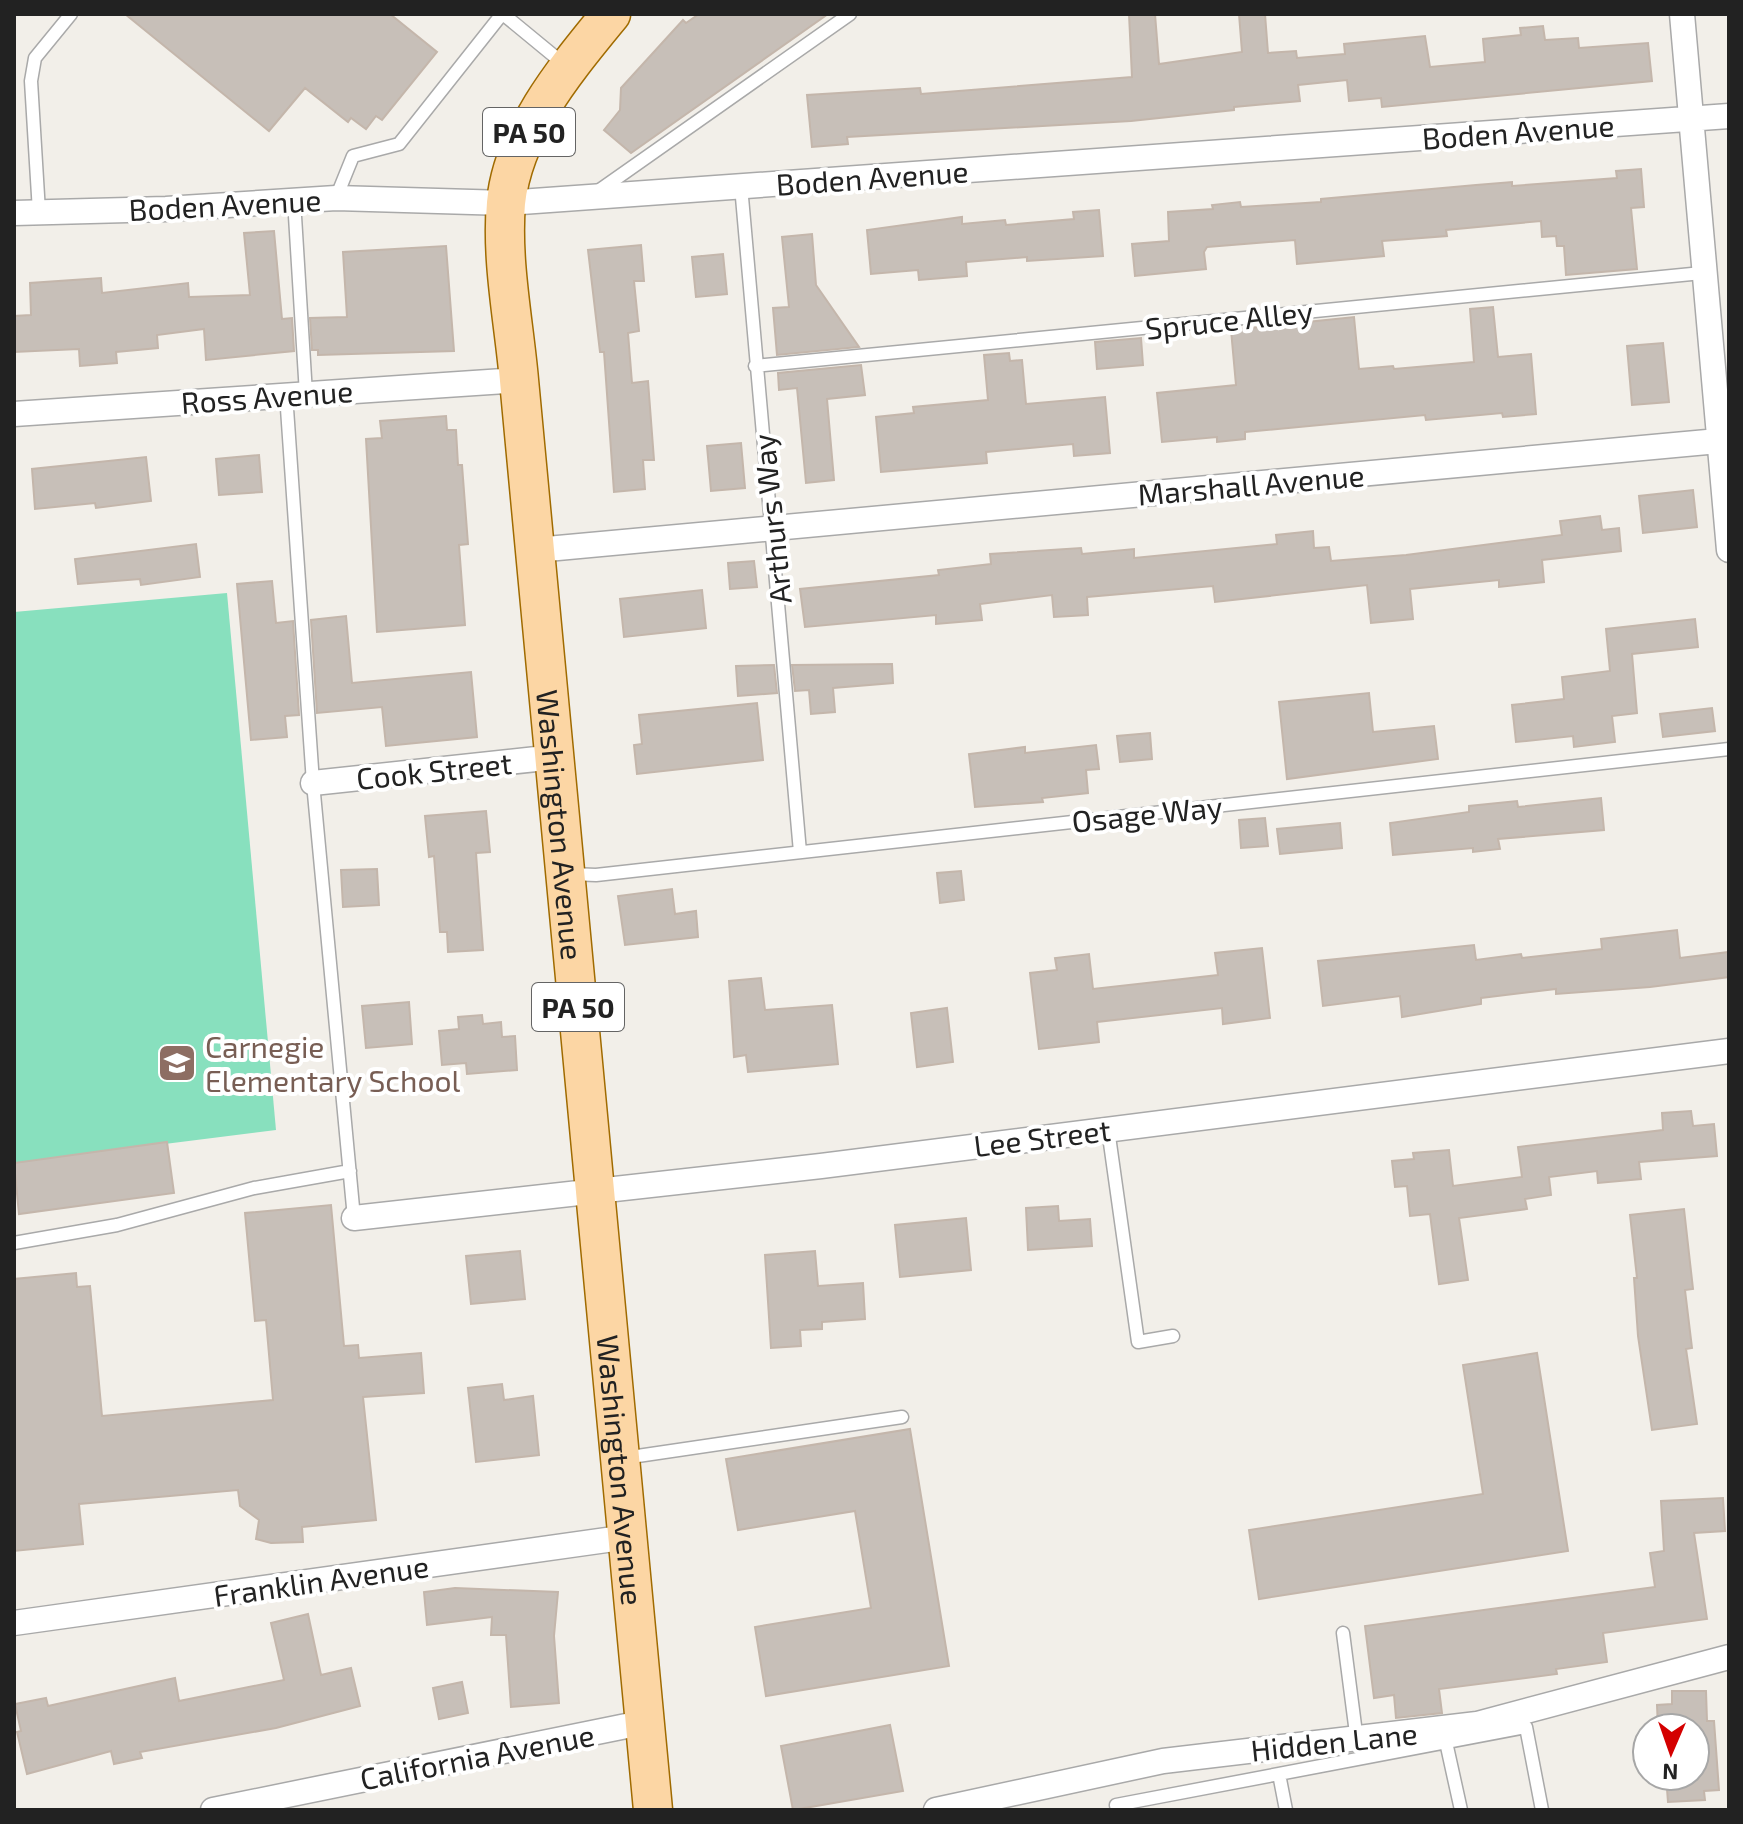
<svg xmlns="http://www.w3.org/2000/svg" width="1743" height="1824" font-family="'Exo 2',sans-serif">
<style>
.pitch{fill:#88e0be}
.building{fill:#c7bfb8;stroke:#c4b6ab;stroke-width:2}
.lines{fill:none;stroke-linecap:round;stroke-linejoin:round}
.lane-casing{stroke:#a9a9a9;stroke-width:15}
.street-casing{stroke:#a9a9a9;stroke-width:27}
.primary-casing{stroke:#a06b00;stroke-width:41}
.lane{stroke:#fff;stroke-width:12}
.street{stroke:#fff;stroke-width:24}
.primary{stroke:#fcd6a4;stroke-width:38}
.labels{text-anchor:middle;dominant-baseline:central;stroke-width:8;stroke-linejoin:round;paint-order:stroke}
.shield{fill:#fff;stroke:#646464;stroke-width:2}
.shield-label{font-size:28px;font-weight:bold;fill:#222}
.street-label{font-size:30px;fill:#222;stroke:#fff}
.education-label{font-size:30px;fill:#785e54;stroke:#fff;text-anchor:start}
</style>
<rect width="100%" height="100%" fill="#f2efe9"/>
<path class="pitch" d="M227,593L276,1130L14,1163V612Z"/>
<path class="building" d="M125,14H390L437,52L382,120L376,116L366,129L351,118L348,122L305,88L269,131Z
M699,14H828L631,153L604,130L620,110L621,88L683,20L686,23Z
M1129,14H1155L1159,64L1242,52L1239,14H1265L1268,53L1296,51L1297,58L1345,54L1344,44L1425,36L1430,67L1485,62L1483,39L1521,35L1520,28L1543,26L1545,40L1578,38L1579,48L1648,43L1652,81L1382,107L1381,98L1349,101L1347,80L1298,85L1300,101L1234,107V110L1131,121L847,137L848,144L812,147L807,95L920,88L921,94L1132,77Z
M1641,169L1644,207L1631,208L1637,269L1566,275L1564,246H1557L1556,236L1542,237L1541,221L1446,230L1447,236L1382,241L1384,256L1297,264L1295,240L1207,247L1204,252L1206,269L1135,276L1132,244L1169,241L1168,212L1213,209L1212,205L1240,202L1241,207L1321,202V199L1476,185L1512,182V186L1617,178L1616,171Z
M1099,210L1103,256L1027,261V257L966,262L967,276L919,280L918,270L871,274L867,230L962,217V224L1005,220L1006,225L1074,219L1073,212Z
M274,231L282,319L292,318L294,351L206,360L204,329L157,335L158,348L116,352L117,363L80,366L79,349L14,352V316L31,315L30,283L101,278L102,293L188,283L189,297L250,295L244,233Z
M812,234L816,285L859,347L777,355L773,308L789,307L782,237Z
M641,245L644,281H634L639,331L628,333L632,383L648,381L654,460H643L645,489L614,492L604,352H600L588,250Z
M446,246L454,351L318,355V350H312L310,318L347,317L343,252Z
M723,254L727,294L696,297L692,257Z
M1493,307L1498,357L1531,354L1536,414L1503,417L1502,413L1426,420L1425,415L1245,432V439L1217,442V437L1162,442L1157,393L1236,385L1231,330L1354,317L1359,369L1393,366L1394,369L1474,362L1470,309Z
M1141,338L1143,365L1097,369L1095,342Z
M1663,343L1669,402L1632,405L1627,346Z
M1009,353L1010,361L1022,360L1026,404L1105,397L1110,453L1074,456L1073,444L986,452L987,463L881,472L876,417L914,413L913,407L988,400L984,355Z
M861,365L865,395L827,399L834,480L806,483L797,388L779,390L778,373Z
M446,416L447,430H456L458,465H462L468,544L459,545L465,625L377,632L366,439L382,438L380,421Z
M741,443L745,488L711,491L707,446Z
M259,455L262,492L219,495L216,459Z
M146,457L151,501L96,508L95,503L35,509L32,469Z
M1693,490L1697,527L1643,533L1639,496Z
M1600,516L1602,530L1619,528L1621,551L1542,560L1544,582L1499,587V580L1410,589L1413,619L1371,623L1367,585L1215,602L1213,586L1087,597L1088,615L1054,617L1052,595L980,604L982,620L936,624V615L805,627L800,589L939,575L938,570L991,564L990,554L1081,548L1082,554L1134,549V558L1277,544L1276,535L1313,531L1314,548L1329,547L1331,561L1406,555L1562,535L1560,521Z
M196,544L200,577L141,585L140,579L78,584L75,559Z
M754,561L757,587L730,589L728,563Z
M272,581L276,623L293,621L299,715L285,716L287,737L251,740L237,584Z
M702,590L706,628L624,637L620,599Z
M346,616L352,683L471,672L477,737L386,746L382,707L317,713L311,620Z
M1695,619L1698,647L1632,654L1637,713L1612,716L1615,742L1574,747L1573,736L1516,742L1512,705L1564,699L1562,677L1610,671L1606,629Z
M892,664L893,683L833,688L835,712L811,714L809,690L795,691L792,665Z
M774,665L777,693L738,696L736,666Z
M1369,693L1373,732L1434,726L1438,759L1287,779L1279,702Z
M757,703L763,760L637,774L634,745L642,744L639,715Z
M1712,708L1715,731L1663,737L1660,714Z
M1150,733L1152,759L1120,762L1117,736Z
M1096,745L1099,769L1086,770L1088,793L1042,798L1043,802L975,807L969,754L1025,747V753Z
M1601,798L1604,830L1498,839L1500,849L1473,852V848L1393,855L1390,823L1469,812V806L1517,801L1518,807Z
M486,811L490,852L476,853L483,950L448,952L447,932H440L434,856L429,857L425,816Z
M1265,818L1268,846L1241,848L1239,820Z
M1340,823L1342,848L1280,854L1277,829Z
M377,869L379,905L343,907L341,870Z
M961,871L964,900L940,903L937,873Z
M672,889L675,914L696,911L698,937L625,945L618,896Z
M1677,930L1680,958L1729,952V977L1650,987L1556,994V989L1481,998V1004L1402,1017L1400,996L1323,1006L1318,961L1474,945L1476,960L1521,954L1522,958L1602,949L1601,939Z
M1262,948L1270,1018L1223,1024L1222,1008L1097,1022L1099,1042L1039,1049L1030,973L1057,970L1055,958L1089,954L1093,989L1218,975L1215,953Z
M761,978L765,1010L832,1005L838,1064L748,1072L746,1055L734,1057L729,981Z
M409,1002L412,1044L366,1048L362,1006Z
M947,1008L953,1062L917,1067L911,1013Z
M482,1015L483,1024L501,1022L502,1037L515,1036L517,1070L467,1074L466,1063L442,1065L439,1031L459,1029L458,1017Z
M1691,1111L1693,1126L1714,1124L1717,1156L1639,1162L1641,1179L1598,1183L1597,1171L1549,1177L1551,1195L1525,1199L1527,1209L1459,1218L1468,1280L1439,1284L1430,1214L1410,1216L1407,1186L1395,1187L1392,1161L1414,1159L1413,1153L1449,1150L1453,1186L1522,1177L1518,1147L1663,1130L1662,1113Z
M167,1142L174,1193L19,1214L14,1163Z
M331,1205L344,1346L358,1345L359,1358L421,1353L424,1393L363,1397L376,1520L302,1527L303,1542L271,1543L256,1539L259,1520L240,1506L238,1490L79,1504L83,1544L14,1551V1279L76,1273L77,1287L90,1286L102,1416L273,1400L266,1320L255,1321L245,1213Z
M1058,1206L1059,1221L1090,1219L1092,1246L1028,1250L1026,1208Z
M1684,1209L1693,1289L1685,1290L1692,1348L1686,1349L1697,1424L1652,1430L1638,1336L1634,1278H1637L1630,1215Z
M966,1218L971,1270L900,1277L895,1225Z
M520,1251L525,1299L471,1304L466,1256Z
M815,1251L818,1286L863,1283L865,1319L822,1322V1329L800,1330L801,1346L771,1348L765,1255Z
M1537,1353L1568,1551L1259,1599L1249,1530L1483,1494L1463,1365Z
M502,1384L504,1400L533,1396L539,1455L476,1462L468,1388Z
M910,1429L949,1666L766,1696L755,1627L871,1608L855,1511L738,1530L726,1459Z
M1723,1498L1725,1531L1694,1533L1707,1619L1603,1633L1607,1662L1556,1669L1557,1674L1439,1689L1442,1713L1396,1718L1394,1695L1374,1698L1365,1626L1655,1587L1650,1553L1664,1551L1661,1501Z
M455,1588L558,1592L554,1636L559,1703L511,1707L506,1635H491L492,1617L427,1625L424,1592Z
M308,1614L321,1675L351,1668L360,1706L276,1728L140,1752L142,1758L114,1764L111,1751L27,1774L17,1732L21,1731L15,1704L46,1698L48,1706L175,1678L179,1701L284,1680L271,1623Z
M462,1682L468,1713L439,1719L433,1688Z
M1672,1691H1706L1707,1721H1714L1719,1790L1704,1791L1705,1800L1668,1802L1666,1776H1695V1728H1658L1657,1705L1672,1704Z
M890,1725L903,1791L793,1810L781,1746Z"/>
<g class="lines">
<g class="lane-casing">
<path id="lane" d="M503,14L565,65
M741,186L800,852
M597,192L850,14
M336,198L353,156L399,144L502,14
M294,200L306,394
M39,212L31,81L35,58L71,14
M755,366L1702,273
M286,394L313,783L354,1218
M571,874L596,875L1729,749
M1108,1129L1138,1342L1173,1336
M14,1243L117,1225L254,1188L350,1171
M624,1458L902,1417
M1343,1633L1357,1741
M1446,1742L1461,1810
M1279,1774L1286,1810
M1117,1810L1116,1805L1526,1727L1542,1810"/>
</g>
<g class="street-casing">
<path id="street" d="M1682,14L1729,550
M14,213L166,209L336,198L506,203L1729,116
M14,414L519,380
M536,550L1729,440
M313,783L555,757
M354,1218L821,1166L1729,1051
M14,1623L628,1537
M213,1810L646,1722
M936,1810L1163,1761L1477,1724L1729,1657"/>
</g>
<g class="primary-casing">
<g id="primary">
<path id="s1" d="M611,14C567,68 513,131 506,203C501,261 514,323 519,380L653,1810"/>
</g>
</g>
<use href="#lane" class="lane"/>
<use href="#street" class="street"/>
<use href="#primary" class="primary"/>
</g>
<defs>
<g id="school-square" transform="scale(2)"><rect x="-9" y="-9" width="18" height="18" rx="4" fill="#8d6e63" stroke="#fff"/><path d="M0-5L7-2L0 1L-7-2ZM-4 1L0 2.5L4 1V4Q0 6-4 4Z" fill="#fff"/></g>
</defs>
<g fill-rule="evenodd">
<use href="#school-square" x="177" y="1063"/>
</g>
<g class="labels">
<g class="shield">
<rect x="483" y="108" width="92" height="48" rx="6"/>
<rect x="532" y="983" width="92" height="48" rx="6"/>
</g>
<g class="shield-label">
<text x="529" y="132">PA 50</text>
<text x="578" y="1007">PA 50</text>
</g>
<g class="street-label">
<text transform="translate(1518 131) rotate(-4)">Boden Avenue</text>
<text transform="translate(872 177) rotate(-4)">Boden Avenue</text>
<text transform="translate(225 204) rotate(-3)">Boden Avenue</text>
<text transform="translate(1229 319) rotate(-6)">Spruce Alley</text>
<text transform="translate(267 396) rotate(-4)">Ross Avenue</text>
<text transform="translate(1251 484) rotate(-5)">Marshall Avenue</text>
<text transform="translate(771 519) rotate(-96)">Arthurs Way</text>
<text transform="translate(434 770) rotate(-6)">Cook Street</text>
<text transform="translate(1147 813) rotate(-6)">Osage Way</text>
<text stroke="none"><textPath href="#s1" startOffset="844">Washington Avenue</textPath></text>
<text transform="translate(1042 1137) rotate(-7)">Lee Street</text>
<text stroke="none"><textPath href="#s1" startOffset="1492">Washington Avenue</textPath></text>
<text transform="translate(321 1580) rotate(-8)">Franklin Avenue</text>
<text transform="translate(1334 1741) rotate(-6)">Hidden Lane</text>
<text transform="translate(477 1756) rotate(-11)">California Avenue</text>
</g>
<g class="education-label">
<text x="205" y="1046">Carnegie<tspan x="205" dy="34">Elementary School</tspan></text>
</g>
</g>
<rect width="1743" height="1824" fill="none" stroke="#222222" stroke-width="32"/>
<g transform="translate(1671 1752) rotate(182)"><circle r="38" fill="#ffffff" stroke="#a7a7a7" stroke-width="2"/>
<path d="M0-6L14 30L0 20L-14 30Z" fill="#d40000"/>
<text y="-12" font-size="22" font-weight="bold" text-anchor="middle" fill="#222222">N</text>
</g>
</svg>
